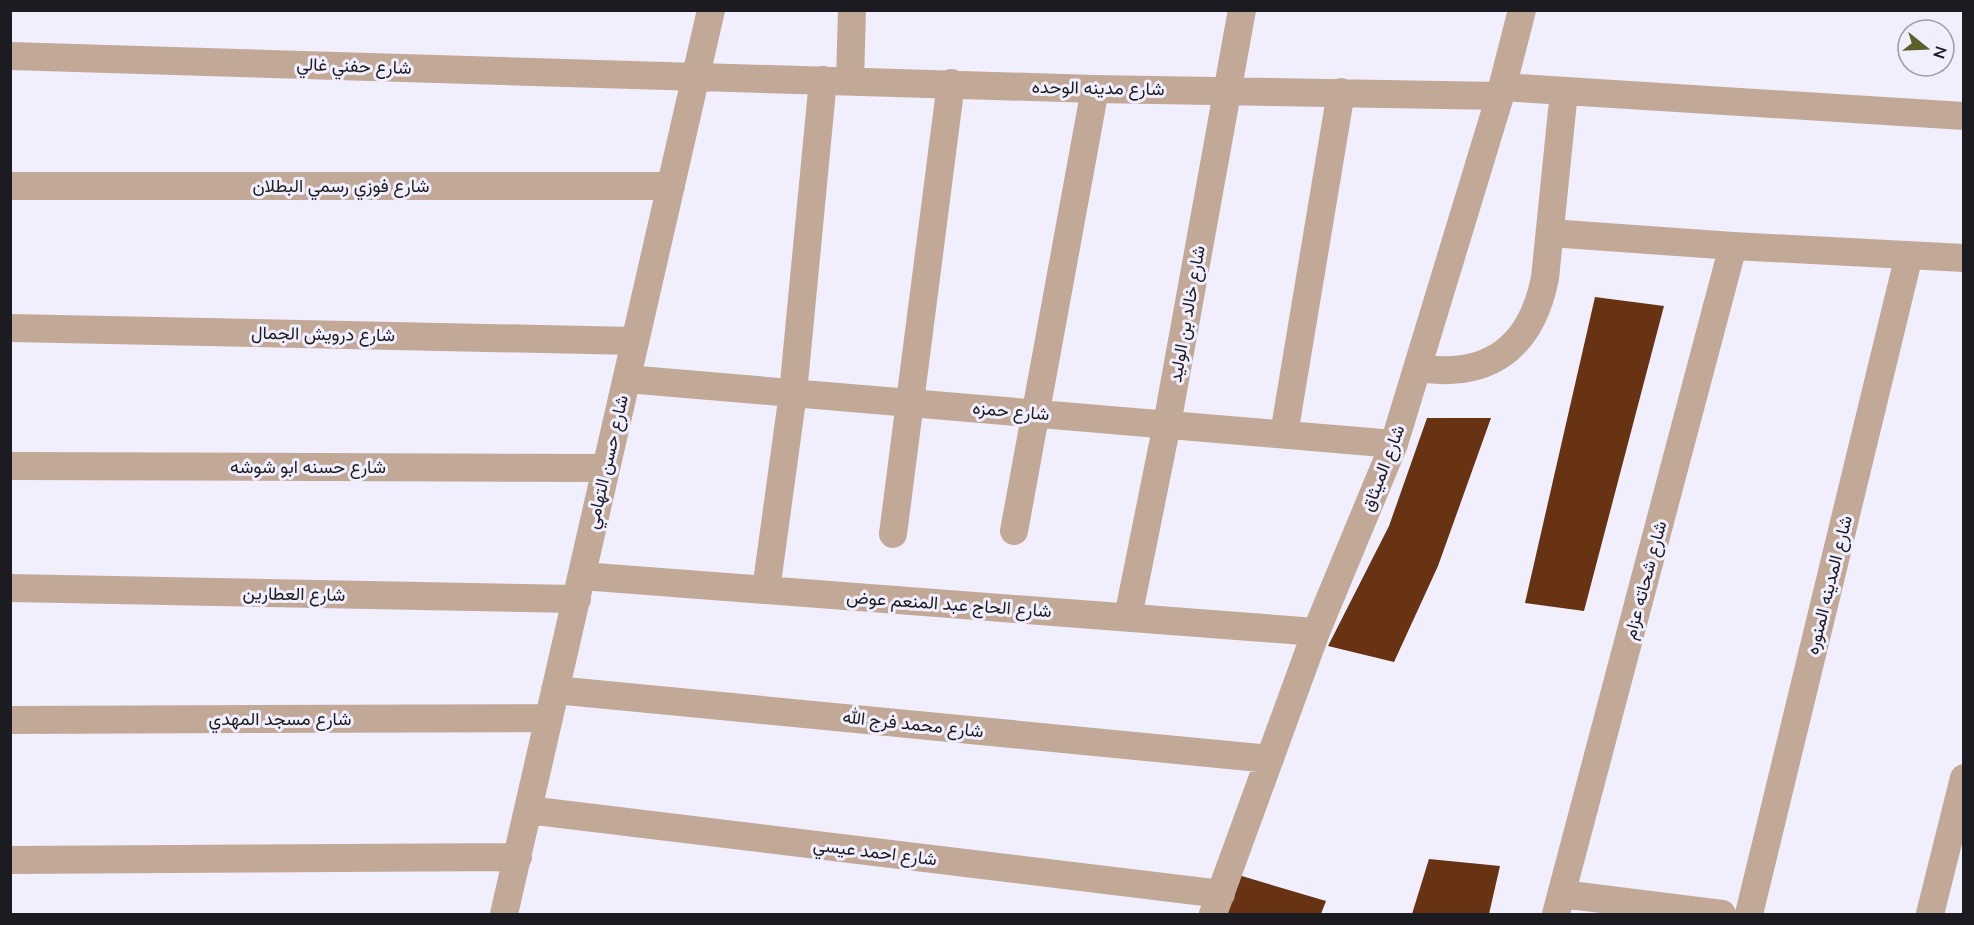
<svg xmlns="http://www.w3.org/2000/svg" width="1974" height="925" font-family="'Nunito Sans',Vazirmatn,sans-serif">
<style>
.building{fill:#683313}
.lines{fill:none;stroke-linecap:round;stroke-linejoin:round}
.minor{stroke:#c2a997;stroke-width:28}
.labels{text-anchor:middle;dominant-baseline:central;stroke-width:6;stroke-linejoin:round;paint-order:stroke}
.street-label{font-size:18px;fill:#1c1b22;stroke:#f1effe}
</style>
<rect width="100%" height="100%" fill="#f1effe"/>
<path class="building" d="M1595,297L1664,306L1584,611L1525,603Z
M1427,418H1491L1438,566L1394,662L1328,646L1389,526Z
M1429,859L1500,866L1489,914H1412Z
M1235,874L1326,901L1321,914H1221Z"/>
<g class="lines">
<path class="minor" d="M10,56L1095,89L1500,96
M850,81L852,10
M1502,87L1964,116
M10,186H671
M1550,233L1733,246L1964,258
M10,328L635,341
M1418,368C1489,379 1531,348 1545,278L1564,91
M627,379L1394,444
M1284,434L1341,92
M10,466L605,468
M1014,531L1095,89
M893,534L951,83
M582,576L1316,632
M10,588L577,599
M766,590L793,393L823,80
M1128,617L1167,424L1242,10
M555,690L1270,759
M10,720L549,718
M528,810L1221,894
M10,860L518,857
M1562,894L1722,914
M504,914L711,10
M1213,914L1316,632L1394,444L1500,96L1522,10
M1556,914L1733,246
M1749,914L1909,255
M1930,914L1964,778"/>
</g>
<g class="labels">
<g class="street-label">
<text transform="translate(354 66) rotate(2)">شارع حفني غالي</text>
<text transform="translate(1098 88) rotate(1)">شارع مدينه الوحده</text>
<text x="341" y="186">شارع فوزي رسمي البطلان</text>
<text transform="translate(1187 314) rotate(-80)">شارع خالد بن الوليد</text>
<text transform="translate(323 334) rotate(1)">شارع درويش الجمال</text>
<text transform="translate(1011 411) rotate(5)">شارع حمزه</text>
<text transform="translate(607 462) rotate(-77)">شارع حسن التهامي</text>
<text x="308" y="467">شارع حسنه ابو شوشه</text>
<text transform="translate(1383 468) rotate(-69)">شارع الميثاق</text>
<text transform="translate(1645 580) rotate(-75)">شارع شحاته عزام</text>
<text transform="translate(1829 585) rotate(-76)">شارع المدينه المنوره</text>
<text transform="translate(294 594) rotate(1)">شارع العطارين</text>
<text transform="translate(949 604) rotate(4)">شارع الحاج عبد المنعم عوض</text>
<text x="280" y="719">شارع مسجد المهدي</text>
<text transform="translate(913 724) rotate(6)">شارع محمد فرج الله</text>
<text transform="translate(875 852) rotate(7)">شارع احمد عيسي</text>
</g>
</g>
<rect width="1974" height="925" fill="none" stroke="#1c1b22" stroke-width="24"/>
<g transform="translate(1926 48) rotate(108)"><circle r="28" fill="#f1effe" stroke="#9c9aa6" stroke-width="1.5"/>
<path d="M0-4.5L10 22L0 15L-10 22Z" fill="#5e5e2b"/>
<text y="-9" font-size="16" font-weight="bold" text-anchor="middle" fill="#1c1b22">N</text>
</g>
</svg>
